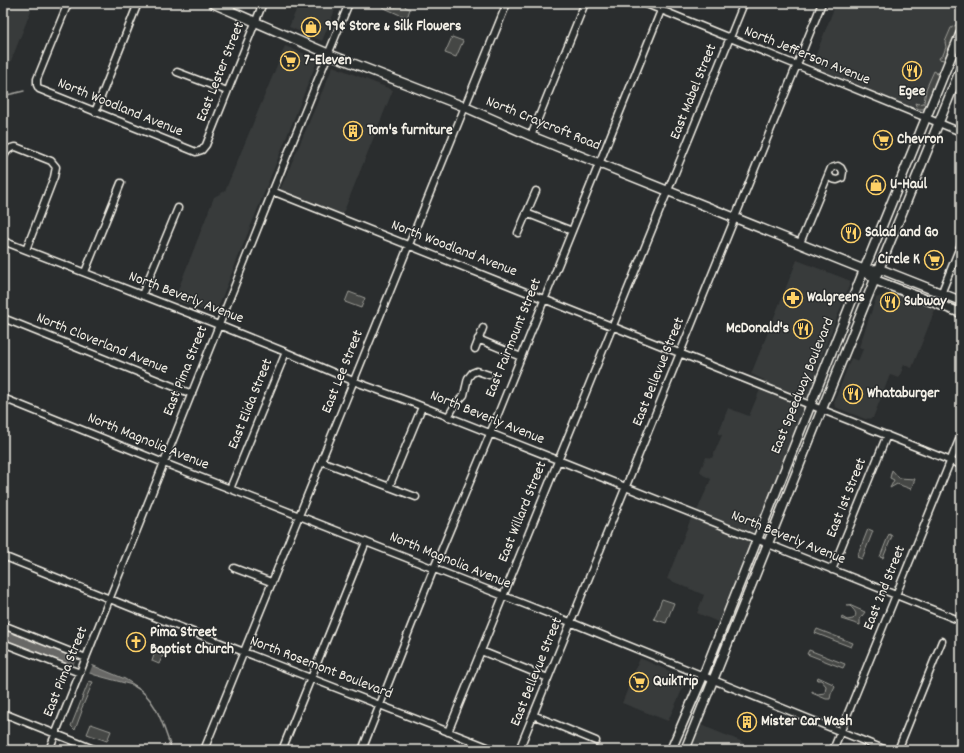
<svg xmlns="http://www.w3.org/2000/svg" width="964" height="753" font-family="Dekko,sans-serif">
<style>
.built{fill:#373a3a}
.green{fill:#444645;stroke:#9c9c96}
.water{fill:#676866;stroke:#9f9f9a}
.pier{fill:#2a2d2e}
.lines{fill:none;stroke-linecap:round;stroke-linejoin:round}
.stream{stroke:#9f9f9a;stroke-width:1.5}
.minor-casing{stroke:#f4f1e8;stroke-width:9}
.major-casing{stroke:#f4f1e8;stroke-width:11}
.minor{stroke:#2a2d2e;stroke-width:6}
.major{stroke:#2a2d2e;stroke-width:8}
.labels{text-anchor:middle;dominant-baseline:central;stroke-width:3;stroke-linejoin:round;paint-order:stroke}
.poi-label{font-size:15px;font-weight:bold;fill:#f4f1e8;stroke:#2a2d2e;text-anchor:start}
.street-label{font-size:15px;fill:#f4f1e8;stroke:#2a2d2e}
</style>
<rect width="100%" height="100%" fill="#2a2d2e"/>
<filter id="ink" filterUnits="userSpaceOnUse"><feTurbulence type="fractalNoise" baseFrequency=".025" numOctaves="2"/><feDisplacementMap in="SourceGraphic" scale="8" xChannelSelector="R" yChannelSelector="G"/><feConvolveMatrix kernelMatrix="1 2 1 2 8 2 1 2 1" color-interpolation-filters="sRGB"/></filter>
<g filter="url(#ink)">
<path class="built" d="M3,3H34L3,81Z
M299,3H338L322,41L289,27Z
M836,3H961V23L925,113L811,67Z
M285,46L318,59L215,315L174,300L214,197L225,191Z
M333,66L393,90L342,216L280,190Z
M797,260L851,281L816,372L818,374L718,622L697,613L704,595L667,579L691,518L696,513L711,479L703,475L700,471L706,457L712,458L722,435L718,434L728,408L749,416L764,380L751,374Z
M887,293L895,297L897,293L907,297L913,298L927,303L926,306L935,310L912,368L904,365L899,378L890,375L873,418L865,419L835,407L834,402L851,358L858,361L863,349L859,347L876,298Z
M640,658L687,679L668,721L622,703Z
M701,725L743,742L741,750H691Z"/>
<path class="green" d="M384,3L396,7L398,3H407L405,7L410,9L407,18L382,7Z
M957,20L960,23L944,60L939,59L940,57L943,55L946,47L945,42L951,28L956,25Z
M452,37L463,41L456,57L445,53Z
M934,71L936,72L938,77L924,109H919L917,108L915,103L918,104L924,103L926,89Z
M349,292L365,298L361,308L345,302Z
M892,470L899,478L915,479L911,489L897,484L890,488L894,480L890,478Z
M868,529L873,531L862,559L857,557Z
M889,534L892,536L883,558L880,557Z
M662,599L674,603L666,623L654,619Z
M847,604L865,612L860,619V625L841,619L842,617L847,620L853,619C859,614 854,610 850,606H846Z
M817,629L853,643L851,647L815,633Z
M809,650L845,664L843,668L807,654Z
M155,652L163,655L159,664L152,661Z
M818,677L833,684L835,686L831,694L830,699H826L812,693V691L817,694L825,693L826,686L821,680H817Z
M89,681L93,682L81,710L82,711L75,730L71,726Z
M91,724L111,731L107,741L87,734Z"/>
<path class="water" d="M3,628L125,679L136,686L95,675L3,640Z"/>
<path class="pier" d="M77,657L93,664L89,674L72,668Z"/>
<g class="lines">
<path class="stream" d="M3,96L24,91
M134,686C158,699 163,727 172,750"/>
<g class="minor-casing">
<path id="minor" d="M68,3L37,79V85L39,89L196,152L202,150L206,145L263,3
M644,3L961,132
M177,72L227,91
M95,112L138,3
M531,136L585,3
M3,158C6,152 9,147 16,147L51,161L56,167L54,177L26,250
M272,191L961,465
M526,213L572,231
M518,233L536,191
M3,241L211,322L283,351L353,381L411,402L558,460L961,621
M800,243L831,168L838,166L841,168L843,172L842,178L837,180L832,179L829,175
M85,272L121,183
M941,294L961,244
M142,295L178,208
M3,318L192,394
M478,339L521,357
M475,349L483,328
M3,398L164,463L570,622L886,750
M448,417L455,405L464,395L468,378L472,373L477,371L489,375
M321,461L416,497
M389,487L422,407
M230,489L286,352
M3,556L162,620L495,750
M234,568L271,582
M832,570L887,435
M3,625L86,658
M3,643L80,673
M481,651L548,678
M3,713L96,750
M533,715L596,741
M448,732L744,3
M49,750L269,200L349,3
M204,750L507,3
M282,750L366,542
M362,750L434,568L490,434L664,3
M519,750L822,3
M833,750L961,435
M898,750L942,641
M959,750L961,746"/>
</g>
<g class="major-casing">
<path id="major" d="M212,3L329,54L465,107L531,136L865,270L875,280L961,313
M865,270L880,269L961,301
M671,750L703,676L862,275L961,32
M685,750L822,409L961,68"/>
</g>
<use href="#minor" class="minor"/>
<use href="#major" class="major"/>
</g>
</g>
<defs>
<g id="shop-ring" transform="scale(1)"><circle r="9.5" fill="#2a2d2e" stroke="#ffd166" stroke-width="1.5"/><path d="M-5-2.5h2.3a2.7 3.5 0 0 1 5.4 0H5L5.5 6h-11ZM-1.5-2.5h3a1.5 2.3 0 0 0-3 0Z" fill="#ffd166"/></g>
<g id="supermarket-ring" transform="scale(1)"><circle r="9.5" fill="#2a2d2e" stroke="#ffd166" stroke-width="1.5"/><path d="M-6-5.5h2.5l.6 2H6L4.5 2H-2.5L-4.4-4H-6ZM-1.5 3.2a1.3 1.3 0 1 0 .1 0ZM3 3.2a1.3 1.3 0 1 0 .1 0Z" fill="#ffd166"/></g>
<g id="restaurant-ring" transform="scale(1)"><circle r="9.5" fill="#2a2d2e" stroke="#ffd166" stroke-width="1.5"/><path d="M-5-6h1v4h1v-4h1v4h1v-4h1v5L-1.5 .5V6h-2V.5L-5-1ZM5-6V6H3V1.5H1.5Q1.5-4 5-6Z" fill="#ffd166"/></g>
<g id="building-ring" transform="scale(1)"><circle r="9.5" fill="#2a2d2e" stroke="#ffd166" stroke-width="1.5"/><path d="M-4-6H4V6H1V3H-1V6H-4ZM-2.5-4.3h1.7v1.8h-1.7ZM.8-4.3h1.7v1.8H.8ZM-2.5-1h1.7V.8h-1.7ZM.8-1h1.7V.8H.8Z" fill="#ffd166"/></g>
<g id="pharmacy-ring" transform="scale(1)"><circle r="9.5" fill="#2a2d2e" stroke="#ffd166" stroke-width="1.5"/><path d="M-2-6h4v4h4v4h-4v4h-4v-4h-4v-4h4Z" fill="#ffd166"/></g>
<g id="church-ring" transform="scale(1)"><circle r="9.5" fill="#2a2d2e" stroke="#ffd166" stroke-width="1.5"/><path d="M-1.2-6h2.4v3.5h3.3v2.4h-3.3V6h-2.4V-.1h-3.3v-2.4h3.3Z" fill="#ffd166"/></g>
</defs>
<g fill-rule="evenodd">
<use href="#shop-ring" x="311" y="27"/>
<use href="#supermarket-ring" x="290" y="61"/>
<use href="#restaurant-ring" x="912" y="71"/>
<use href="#building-ring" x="353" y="131"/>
<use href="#supermarket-ring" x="883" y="140"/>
<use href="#shop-ring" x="876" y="185"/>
<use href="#restaurant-ring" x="851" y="233"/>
<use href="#supermarket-ring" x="934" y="260"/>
<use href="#pharmacy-ring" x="793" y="298"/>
<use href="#restaurant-ring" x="890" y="302"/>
<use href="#restaurant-ring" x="803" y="329"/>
<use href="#restaurant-ring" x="853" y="394"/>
<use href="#church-ring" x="136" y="642"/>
<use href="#supermarket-ring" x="639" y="682"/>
<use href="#building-ring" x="747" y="722"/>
</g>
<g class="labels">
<g class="poi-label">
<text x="325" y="27">99¢ Store &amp; Silk Flowers</text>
<text x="304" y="61">7-Eleven</text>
<text x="912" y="92" text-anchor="middle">Egee</text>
<text x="367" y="131">Tom's furniture</text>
<text x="897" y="140">Chevron</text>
<text x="890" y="185">U-Haul</text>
<text x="865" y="233">Salad and Go</text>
<text x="920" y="260" text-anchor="end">Circle K</text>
<text x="807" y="298">Walgreens</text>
<text x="904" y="302">Subway</text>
<text x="789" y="329" text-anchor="end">McDonald's</text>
<text x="867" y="394">Whataburger</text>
<text x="150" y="633">Pima Street<tspan x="150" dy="17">Baptist Church</tspan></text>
<text x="653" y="682">QuikTrip</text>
<text x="761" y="722">Mister Car Wash</text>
</g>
<g class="street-label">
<text transform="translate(807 56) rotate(22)">North Jefferson Avenue</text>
<text transform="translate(221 72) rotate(-68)">East Lester Street</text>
<text transform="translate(694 92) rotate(-68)">East Mabel Street</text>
<text transform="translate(120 108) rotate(22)">North Woodland Avenue</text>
<text transform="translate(543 124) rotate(22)">North Craycroft Road</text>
<text transform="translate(454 249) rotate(21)">North Woodland Avenue</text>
<text transform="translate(186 298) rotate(21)">North Beverly Avenue</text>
<text transform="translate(514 338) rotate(-68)">East Fairmount Street</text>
<text transform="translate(102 344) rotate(22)">North Cloverland Avenue</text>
<text transform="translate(186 371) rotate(-68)">East Pima Street</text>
<text transform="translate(343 372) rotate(-68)">East Lee Street</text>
<text transform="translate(659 372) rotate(-68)">East Bellevue Street</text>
<text transform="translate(803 386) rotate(-68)">East Speedway Boulevard</text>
<text transform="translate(251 404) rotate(-68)">East Elida Street</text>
<text transform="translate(487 418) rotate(22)">North Beverly Avenue</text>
<text transform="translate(148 442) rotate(22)">North Magnolia Avenue</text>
<text transform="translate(847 498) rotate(-68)">East 1st Street</text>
<text transform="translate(523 512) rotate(-68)">East Willard Street</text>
<text transform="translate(788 538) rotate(22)">North Beverly Avenue</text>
<text transform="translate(450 561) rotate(22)">North Magnolia Avenue</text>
<text transform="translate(885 588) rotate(-68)">East 2nd Street</text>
<text transform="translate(321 668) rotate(21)">North Rosemont Boulevard</text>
<text transform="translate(66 672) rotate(-68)">East Pima Street</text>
<text transform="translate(537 672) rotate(-68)">East Bellevue Street</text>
</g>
</g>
<rect width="964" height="753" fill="none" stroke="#2a2d2e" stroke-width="16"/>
<rect x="8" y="8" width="948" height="737" fill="none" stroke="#f4f1e8" stroke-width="1.5" filter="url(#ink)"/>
</svg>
